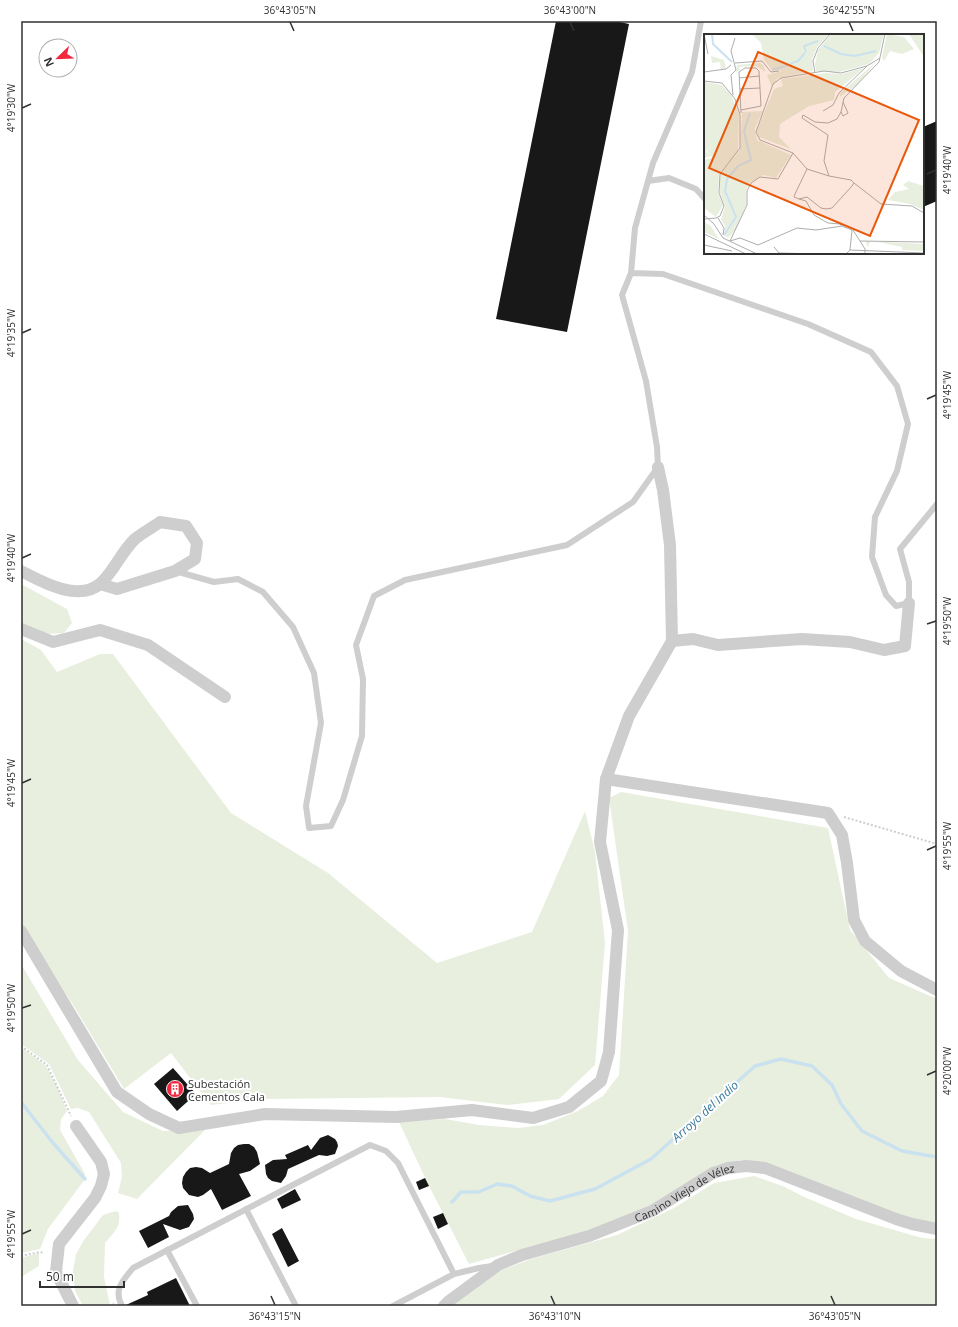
<svg xmlns="http://www.w3.org/2000/svg" width="958" height="1327" font-family="'Open Sans',sans-serif">
<style>
.green{fill:#e8efde}
.lines{fill:none;stroke-linecap:round;stroke-linejoin:round}
.stream{stroke:#cae2ef;stroke-width:3.5}
.building{fill:#181818}
.path{stroke:#cecece;stroke-width:2;stroke-dasharray:2 2;stroke-linecap:butt}
.lane{stroke:#cecece;stroke-width:6}
.street{stroke:#cecece;stroke-width:12}
.ticks{fill:none;stroke:#313131;stroke-width:1.5}
.labels{text-anchor:middle;dominant-baseline:central;stroke-width:4;stroke-linejoin:round;paint-order:stroke}
.poi-label{font-size:11px;fill:#313131;stroke:#fff;text-anchor:start}
.street-label{font-size:11px;fill:#313131;stroke:#fff}
.water-label{font-size:12px;font-style:italic;fill:#37789b;stroke:#fff}
.inset-river{fill:none;stroke:#cae2ef;stroke-width:2}
.inset-road{fill:none;stroke:#adadad;stroke-width:1}
.view{fill:#e8590c;fill-opacity:0.15;stroke:#e8590c;stroke-width:2}
.inset-edge{fill:none;stroke:#313131;stroke-width:2}
.neatline{fill:none;stroke:#313131;stroke-width:1.5}
.ticks-label{font-size:10px;text-anchor:middle;fill:#313131}
</style>
<rect width="100%" height="100%" fill="#fff"/>
<path class="green" d="M21,584L67,609L72,623L64,633L46,634L21,623Z
M21,639L41,650L57,672L100,654H113L231,813L328,873L437,963L532,932L585,811L595,852L605,943L595,1065L559,1099L507,1105L440,1097L266,1099L211,1105L171,1053L124,1089L72,1003L30,941L21,922Z
M621,792L828,828L850,930L889,978L937,999V1224L927,1223L883,1210L765,1164L741,1160L716,1165L647,1208L583,1232L469,1264L429,1186L399,1122L445,1119L479,1125L518,1128L543,1125L578,1111L603,1096L619,1075L628,931L609,798Z
M21,964L78,1060L123,1112L163,1131L205,1130L137,1199L118,1193L122,1177L121,1163L89,1112L78,1108L71,1109L49,1064L21,1044Z
M21,1047L46,1066L58,1089L67,1111L61,1119L60,1130L85,1174V1179L48,1229L40,1249L21,1253Z
M754,1176L785,1187L802,1196L856,1219L922,1238L937,1239V1306H449L491,1274L531,1259L617,1235L674,1208L714,1183Z
M116,1211L119,1213C121,1228 113,1233 105,1243L104,1277L110,1305L114,1302L116,1306H83L75,1291L73,1270L76,1254L84,1240L103,1215Z
M39,1253V1266L21,1277V1258Z"/>
<g class="lines">
<path class="stream" d="M21,1102L53,1143L85,1179
M452,1202L461,1192H479L497,1184L512,1186L530,1196L550,1201L595,1189L651,1159L755,1066L781,1059L812,1066L832,1085L841,1104L862,1131L902,1151L937,1157"/>
</g>
<path class="building" d="M556,21H615L629,24L567,332L496,319Z
M937,121V201L923,207V127Z
M173,1068L196,1094L177,1111L154,1084Z
M328,1135L335,1139L337,1142L338,1146L335,1154L327,1156L319,1155L288,1169L286,1176L281,1183L272,1181L268,1178L266,1174L265,1165L273,1160L287,1159L285,1155L308,1145L311,1150L320,1138Z
M244,1144H249L254,1147L257,1152L260,1164L250,1171L239,1174L251,1196L222,1210L211,1189L203,1195L198,1197L189,1195L183,1188L182,1183L183,1177L186,1172L190,1168L196,1167L202,1168L210,1173L229,1164L231,1153L234,1148L238,1145Z
M425,1178L429,1186L419,1190L416,1182Z
M295,1189L301,1200L282,1209L277,1199Z
M188,1205L193,1214L194,1219L189,1227L180,1230L163,1224L169,1237L148,1248L139,1231L169,1216L171,1212L178,1206Z
M443,1213L448,1224L438,1229L433,1217Z
M282,1228L299,1261L288,1267L272,1234Z
M176,1278L190,1306H126V1305L148,1295L147,1292Z"/>
<g class="lines">
<path class="path" d="M844,817L937,844
M21,1046L47,1065L71,1116
M21,1256L40,1252L44,1253"/>
<path class="lane" d="M648,181L669,178L696,189L705,199
M631,273L635,228L653,163L692,72L701,21
M175,571L214,582L238,579L263,592L293,627L314,673L321,723L306,806L309,828L331,826L343,800L362,736L363,679L356,645L374,596L405,580L567,545L633,502L658,467L657,447L646,381L622,295L631,273L663,274L808,324L871,352L897,386L908,424L897,471L875,517L872,557L886,595L896,606L909,603V582L900,549L937,504
M246,1209L296,1306
M167,1250L197,1306
M122,1306C113,1289 123,1281 133,1268L370,1145L386,1151L398,1163L454,1274
M393,1306L454,1274L479,1268L492,1266"/>
<g class="street">
<path d="M658,467L663,490L670,545L672,641"/>
<path d="M21,571C42,582 79,603 101,583C114,571 122,551 135,539C142,533 152,528 160,522L186,526L197,543L195,559L175,571L117,589L100,584"/>
<path d="M21,629L53,642L100,630L148,645L225,697"/>
<path d="M606,779L828,813L842,835L847,863L854,920L865,941L901,971L937,990"/>
<path d="M21,931L117,1092L149,1114L179,1128L265,1114L396,1117L472,1110L533,1118L569,1107L601,1081L609,1052L618,930L600,842L606,779L629,716L672,641L693,639L718,645L802,639L850,642L884,650L905,646L909,603"/>
<path d="M73,1306L56,1272L59,1244L95,1198L101,1186L104,1174L101,1162L76,1126"/>
<path id="s1" d="M444,1306L449,1301L498,1265L522,1255L589,1236L652,1211L713,1173L728,1168L746,1166L765,1168L896,1219L912,1224L937,1229"/>
</g>
</g>
<path class="ticks" d="M290,22L294,31M570,22L574,31M849,22L853,31M22,108L31,104M927,174L936,170M22,333L31,329M927,399L936,395M22,558L31,554M927,624L936,621M22,783L31,779M927,850L936,846M22,1008L31,1005M927,1075L936,1071M22,1234L31,1230M271,1296L275,1305M551,1296L555,1305M831,1296L835,1305"/>
<defs>
<g id="building-disc" transform="scale(0.9)"><circle r="9.5" fill="#f3283f" stroke="#fff"/><path d="M-4-6H4V6H1V3H-1V6H-4ZM-2.5-4.3h1.7v1.8h-1.7ZM.8-4.3h1.7v1.8H.8ZM-2.5-1h1.7V.8h-1.7ZM.8-1h1.7V.8H.8Z" fill="#fff"/></g>
</defs>
<g fill-rule="evenodd">
<use href="#building-disc" x="175" y="1089"/>
</g>
<g class="labels">
<g class="poi-label">
<text x="188" y="1083">Subestación<tspan x="188" dy="13">Cementos Cala</tspan></text>
</g>
<g class="street-label">
<text stroke="none"><textPath href="#s1" startOffset="269">Camino Viejo de Vélez</textPath></text>
</g>
<g class="water-label">
<text transform="translate(705 1111) rotate(-42)">Arroyo del Indio</text>
</g>
</g>
<g transform="translate(704 34)">
<rect width="220" height="220" fill="#fff"/>
<path d="M48,0L90,1L125,0L113,13L108,25L109,37L74,44L68,53L63,41L78,37L68,36L60,26L57,9ZM127,0H180L175,19L165,30L135,38L112,37L111,30L114,16ZM183,0L200,3L210,15L198,20L186,17L180,27L178,23ZM203,0H220V23L207,3ZM7,22L20,26L22,34L17,35L16,28L8,29ZM172,28L154,50L136,63V59ZM55,29L59,31L62,38L52,32L35,33L36,36L32,38L33,31ZM160,34L131,58L130,66L105,72L76,90L75,103L87,115L55,103L53,97L55,91L70,55L79,52L77,45L122,39L138,40ZM0,48L18,51L27,61L35,80L34,117L15,140L14,160L19,171L12,183L0,174V126L9,123L3,117L10,111L2,117L8,122L0,124ZM59,77L51,94L53,106L87,121L72,144L59,141L45,149L42,157V171L32,195L24,204L20,201L21,192L17,186L21,173L16,159V140L36,116L38,78ZM204,147L220,152V176L206,170L184,166L191,158L205,155L199,151ZM0,188L6,191L15,205L0,198ZM161,207L220,210V217L198,216V213L174,208H166L164,213Z" fill="#e8efde"/>
<path class="inset-river" d="M8,0L9,10L28,28M120,12L137,20L151,22L172,17M102,18L100,12L114,7M86,30L94,27L101,19M68,36L85,31M20,201L32,183L21,157L23,145L34,132L47,126L40,97L46,79"/>
<path class="inset-road" d="M0,0L4,20M31,29L58,27L67,38L75,37M0,38L22,35L27,31M111,39L109,27L114,14L126,0M35,44L55,42M0,47L18,49L31,65L36,81V114L16,140L15,159L20,172L16,182L12,184M36,55L56,54M29,61L27,41L32,36L27,17L31,4M139,68L144,79L139,82L137,78L140,64L175,28L181,0M119,77L129,71L135,59L163,32M137,78L133,85L124,89L111,88L99,81L98,84L124,101L120,127L125,142L147,146L150,149L148,152L128,174L122,175L117,174L103,163L95,165L102,167L110,181L124,189L136,190L138,192M37,79L35,38L41,34H52L55,37L57,72L37,76M103,135L125,142M150,149L177,170L208,172L220,179M95,165L90,163L91,160L103,135L89,119L56,106L52,98L69,50L77,44L120,37L137,39L163,32L176,24M0,181L10,190L19,204L53,220M14,184L20,194L19,201M0,185L12,184M149,196L161,215V220M0,200L42,220M26,207L36,204L54,211L93,194L112,196L138,192L148,196L146,216L142,220M26,207L43,171V157L47,149L56,143L74,145L89,119M156,207L220,208M0,211L28,217M70,213L75,219L115,220M146,216L220,219"/>
<path class="view" d="M54,18L215,86L166,202L5,134Z"/>
<rect width="220" height="220" class="inset-edge"/>
</g>
<rect width="958" height="1327" fill="none" stroke="#ffffff" stroke-width="44"/>
<g transform="translate(58 58) rotate(247)"><circle r="19" fill="#ffffff" stroke="#adadad"/>
<path d="M0-3L7 15L0 10L-7 15Z" fill="#f3283f"/>
<text y="-6" font-size="11" font-weight="bold" text-anchor="middle" fill="#313131">N</text>
</g>
<path d="M40 1281v6h84v-6" fill="none" stroke="#313131" stroke-width="2"/>
<text x="46" y="1281" font-size="12" fill="#313131" stroke="#ffffff" stroke-width="3" paint-order="stroke">50 m</text>
<rect x="22" y="22" width="914" height="1283" class="neatline"/>
<g class="ticks-label">
<text x="290" y="14">36°43'05"N</text>
<text x="570" y="14">36°43'00"N</text>
<text x="849" y="14">36°42'55"N</text>
<text transform="translate(11 108) rotate(-90)" y="4">4°19'30"W</text>
<text transform="translate(947 170) rotate(-90)" y="4">4°19'40"W</text>
<text transform="translate(11 333) rotate(-90)" y="4">4°19'35"W</text>
<text transform="translate(947 395) rotate(-90)" y="4">4°19'45"W</text>
<text transform="translate(11 558) rotate(-90)" y="4">4°19'40"W</text>
<text transform="translate(947 621) rotate(-90)" y="4">4°19'50"W</text>
<text transform="translate(11 783) rotate(-90)" y="4">4°19'45"W</text>
<text transform="translate(947 846) rotate(-90)" y="4">4°19'55"W</text>
<text transform="translate(11 1008) rotate(-90)" y="4">4°19'50"W</text>
<text transform="translate(947 1071) rotate(-90)" y="4">4°20'00"W</text>
<text transform="translate(11 1234) rotate(-90)" y="4">4°19'55"W</text>
<text x="275" y="1320">36°43'15"N</text>
<text x="555" y="1320">36°43'10"N</text>
<text x="835" y="1320">36°43'05"N</text>
</g>
</svg>
